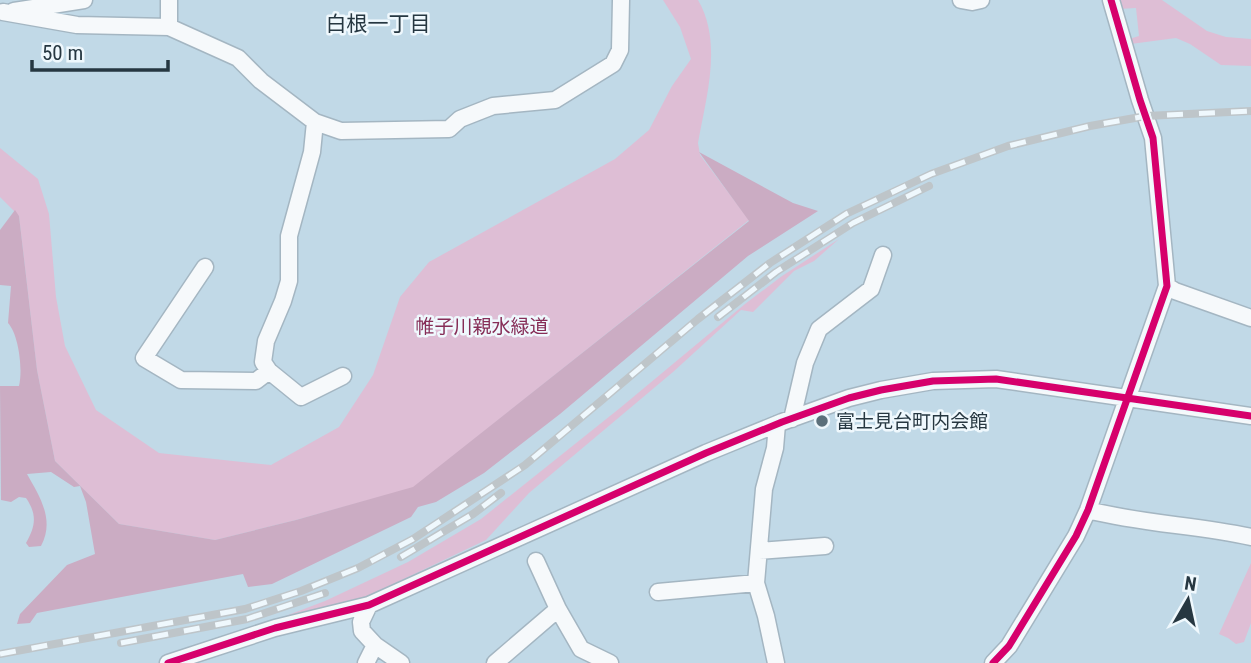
<svg xmlns="http://www.w3.org/2000/svg" width="1251" height="663" font-family="'Roboto Condensed','Noto Sans JP',sans-serif">
<style>
.green{fill:#debed5}
.forest{fill:#cbacc3}
.lines{fill:none;stroke-linecap:round;stroke-linejoin:round}
.street-casing{stroke:#a4b6c2;stroke-width:19}
.street{stroke:#f6f9fb;stroke-width:16}
.rail-casing{stroke:#bec5c9;stroke-width:8}
.rail{stroke:#eff8fd;stroke-width:5;stroke-dasharray:16;stroke-linecap:butt}
.cycleway-casing{stroke:#eff8fd;stroke-width:11}
.cycleway{stroke:#d6006c;stroke-width:7}
.poi-dot{fill:#5c707b;stroke:#eff8fd;stroke-width:2.5}
.labels{text-anchor:middle;dominant-baseline:central;stroke-width:5;stroke-linejoin:round;paint-order:stroke}
.park-label{font-size:19px;fill:#862d57;stroke:#eff8fd}
.poi-label{font-size:19px;fill:#263741;stroke:#eff8fd;text-anchor:start}
.neighbourhood-label{font-size:21px;fill:#263741;stroke:#eff8fd}
</style>
<rect width="100%" height="100%" fill="#c1d9e7"/>
<path class="green" d="M663,0H698C723,43 706,97 698,143L700,155L749,220L413,488L296,520L215,540L119,524L55,461L37,370L19,216L0,197V148L38,179L49,214L56,297L65,346L96,410L159,453L271,465L339,427L373,375L400,297L429,262L615,159L649,130L672,86L691,59L680,27Z
M1118,0H1162L1207,31L1226,37L1251,39V66L1221,65L1190,44L1176,38L1123,45L1126,40L1139,36L1136,8L1119,9Z
M839,239L814,261L794,271L753,312L741,310L673,372L529,493L486,540L366,597L275,620L325,601L408,562L481,519L620,408L745,304L782,276Z
M1251,563V623L1244,642L1236,644L1228,638L1219,634Z"/>
<path class="forest" d="M699,152L793,203L818,211L748,256L560,414L484,473L436,502L418,507L411,517L272,584L248,587L243,574L37,613L30,623L17,624L20,614L67,565L95,554L86,502L80,486L74,487L51,472L27,474C40,497 55,520 41,546L29,547L26,543C36,526 37,514 26,498L19,497L11,502L1,500L0,386H19C23,370 19,335 8,323L11,286L0,285V230L15,210L19,216L37,370L55,461L119,524L215,540L296,520L413,487L749,221Z"/>
<g class="lines">
<g class="street-casing">
<path id="street" d="M169,0V27L238,58L261,81L315,122L312,152L289,236V281L283,301L266,341L263,362L269,371L301,397L343,376
M961,0L972,2L981,0
M14,11L84,0
M3,12L77,25L169,27
M315,122L341,131L449,129L460,119L493,106L555,100L613,64L620,50L621,0
M205,267L144,358L181,380L256,381L269,371
M1167,286L1175,291L1251,318
M792,419L805,363L819,329L871,289L883,255
M1088,510C1142,524 1197,525 1251,537
M759,551L825,546
M536,561L558,609
M658,592L756,583
M369,605L361,622L362,631L375,645L401,663
M168,663L275,628L369,605L706,453L782,422L849,398L881,390L933,381L996,379L1251,416
M366,663L375,645
M495,663L558,609L581,649L610,663
M776,663L766,616L756,583L764,489L775,448L777,424
M993,663L1009,646L1076,536L1088,510L1167,286L1153,138L1140,100L1111,0"/>
</g>
<use href="#street" class="street"/>
<g class="rail-casing">
<path id="rail" d="M718,317L776,272L853,223L929,186
M401,557L473,514L501,493
M121,643L247,619L325,593
M0,654L245,609L301,591L358,568L413,539L525,465L698,319L770,263L846,214L931,174L1008,146L1090,126L1146,116L1251,111"/>
</g>
<use href="#rail" class="rail"/>
<g class="cycleway-casing">
<path id="cycleway" d="M168,663L275,628L369,605L706,453L782,422L849,398L881,390L933,381L996,379L1251,416
M993,663L1009,646L1076,536L1088,510L1167,286L1153,138L1140,100L1111,0"/>
</g>
<use href="#cycleway" class="cycleway"/>
</g>
<circle class="poi-dot" cx="822" cy="421" r="7"/>
<g class="labels">
<g class="park-label">
<text x="482" y="326">帷子川親水緑道</text>
</g>
<g class="poi-label">
<text x="836" y="421">富士見台町内会館</text>
</g>
<g class="neighbourhood-label">
<text x="378" y="24">白根一丁目</text>
</g>
</g>
<g transform="translate(1188 600) rotate(9)" stroke="#eff8fd" stroke-width="5" paint-order="stroke">
<path d="M0-5L12 26L0 18L-12 26Z" fill="#263741"/>
<text y="-10" font-size="19" font-weight="bold" text-anchor="middle" fill="#263741">N</text>
</g>
<path d="M32 60v10h136v-10" fill="none" stroke="#263741" stroke-width="3.5"/>
<text x="42" y="60" font-size="21" fill="#263741" stroke="#eff8fd" stroke-width="5" paint-order="stroke">50 m</text>
</svg>
